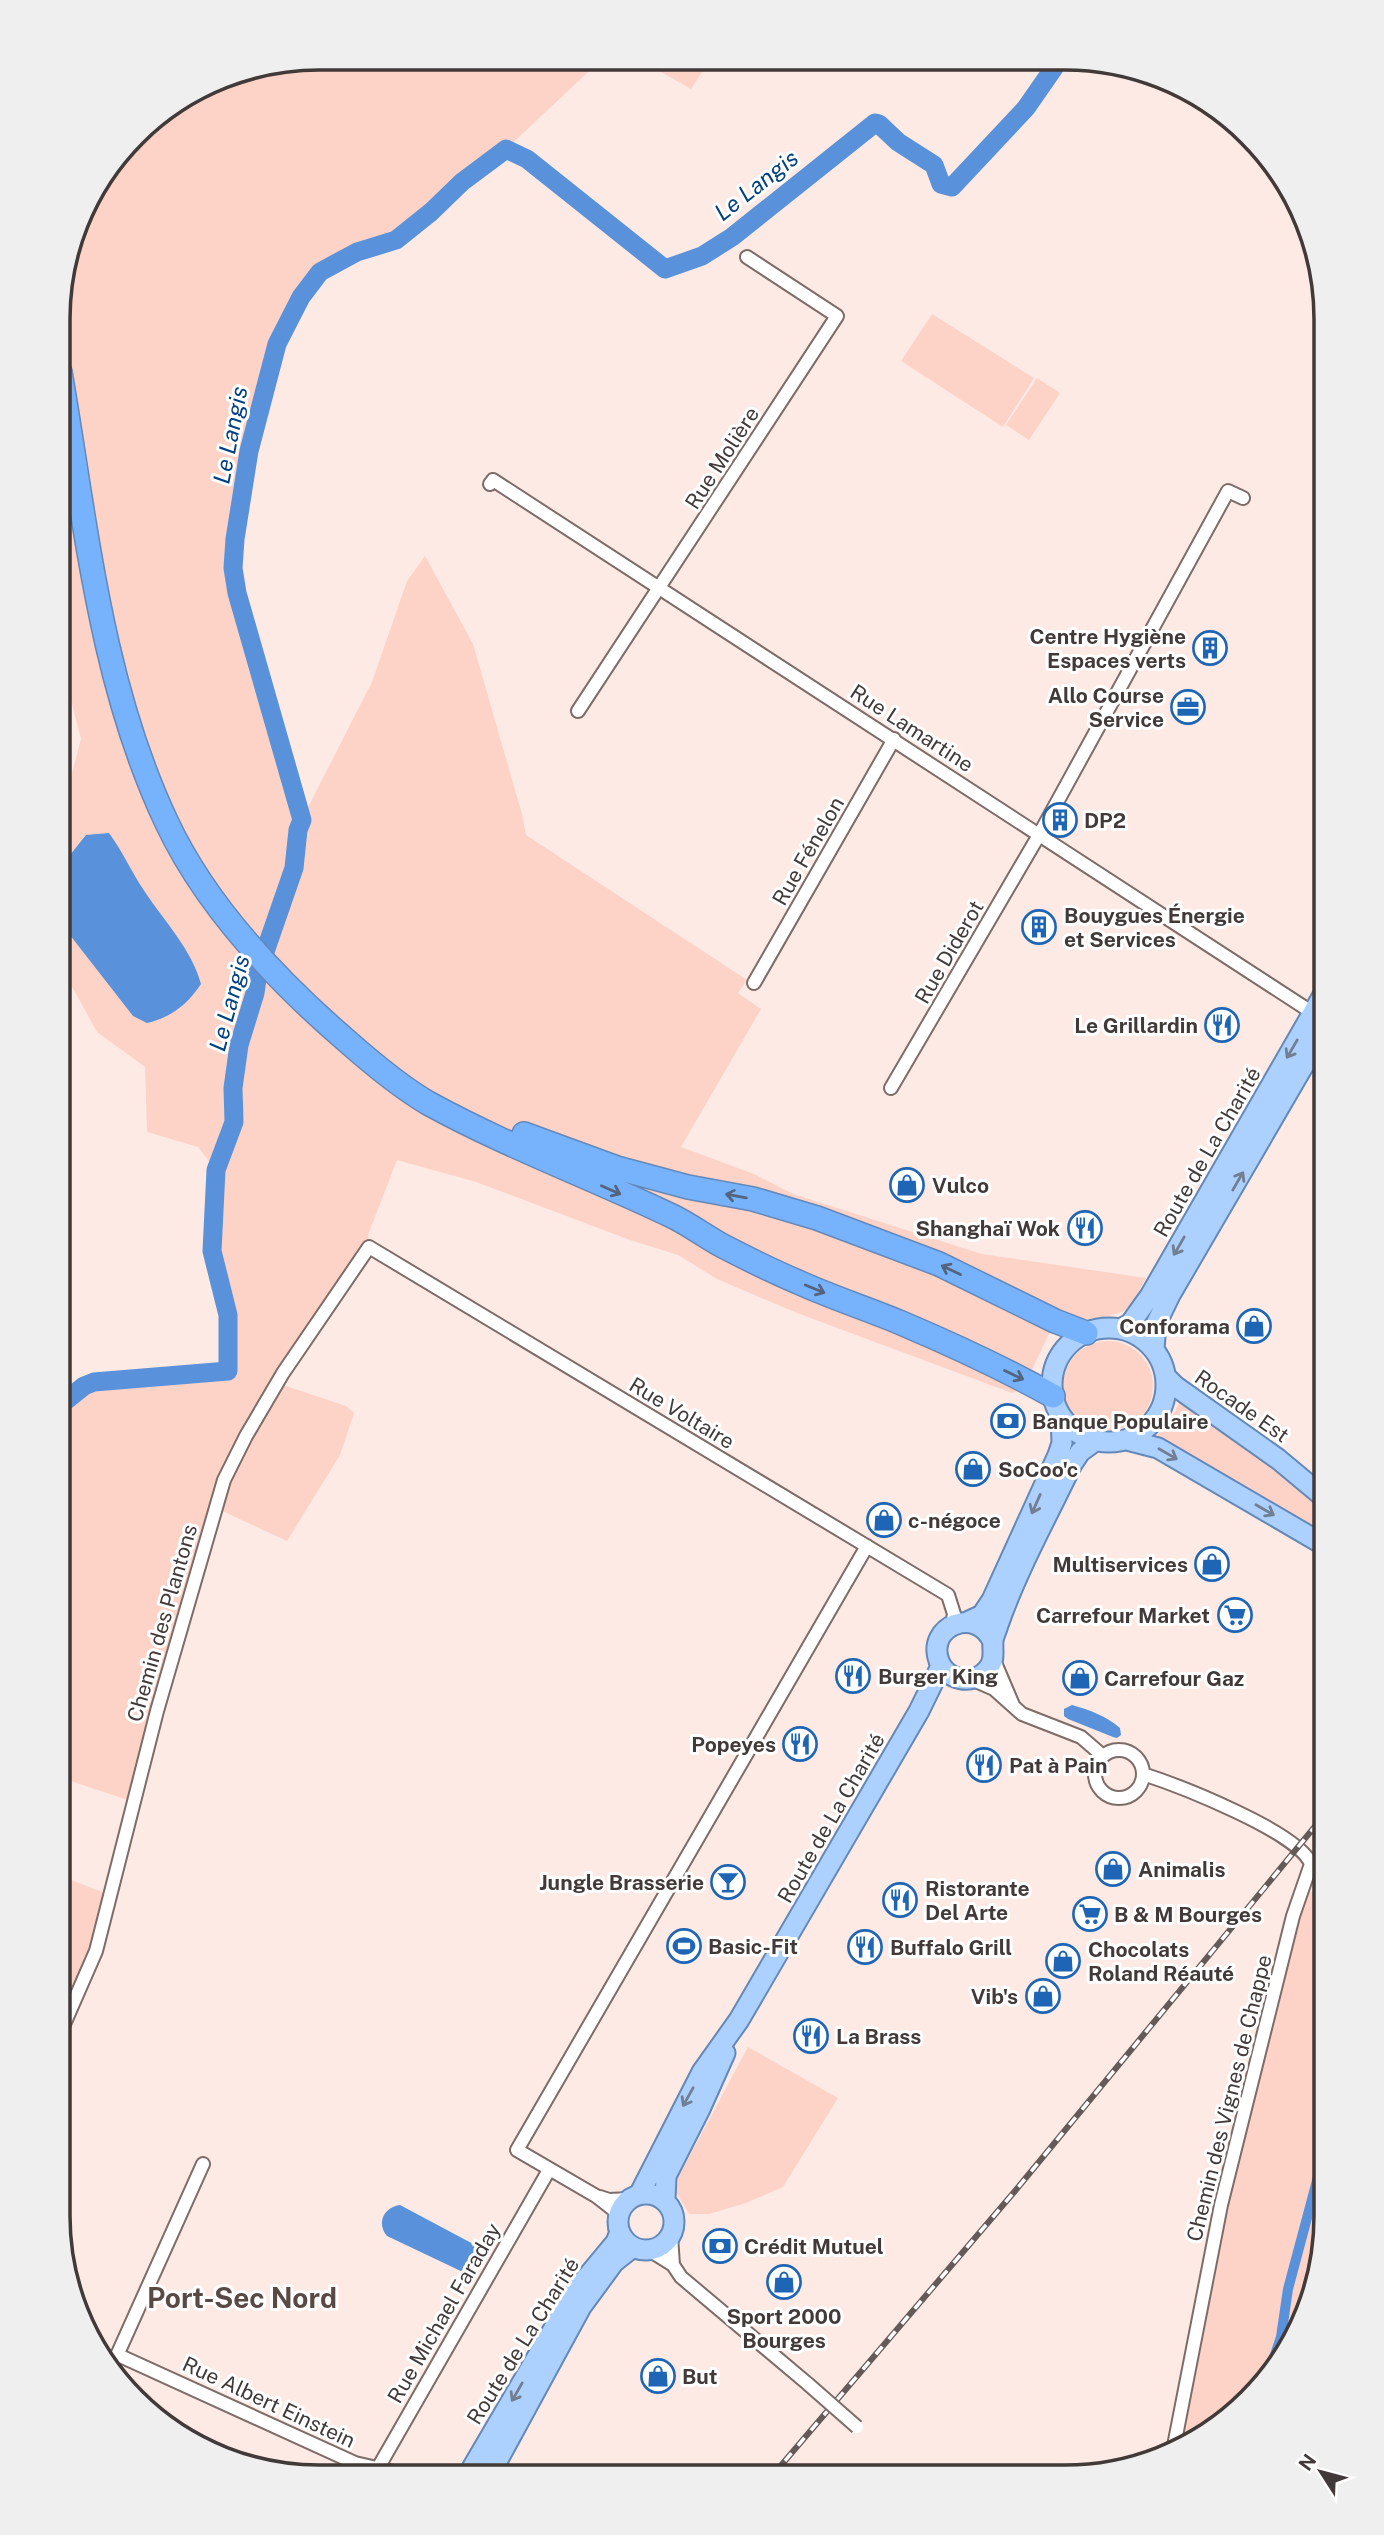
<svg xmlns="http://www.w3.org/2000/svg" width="1384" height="2535" font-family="'Public Sans',sans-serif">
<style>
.green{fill:#fdd3c8}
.water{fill:#5992db}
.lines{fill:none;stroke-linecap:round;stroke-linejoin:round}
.canal{stroke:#5992db;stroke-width:10}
.river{stroke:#5992db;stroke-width:19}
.street-casing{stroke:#7d6c68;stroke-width:16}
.primary-casing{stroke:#6488b8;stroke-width:23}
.highway-casing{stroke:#6488b8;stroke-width:26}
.street{stroke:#fff;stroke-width:12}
.primary{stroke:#add1fe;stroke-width:19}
.highway{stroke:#77b2fd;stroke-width:23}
.rail-casing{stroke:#645b58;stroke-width:6}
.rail{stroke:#fff;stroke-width:3.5;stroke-dasharray:10;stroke-linecap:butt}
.street-bridge-casing{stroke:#7d6c68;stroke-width:16;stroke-linecap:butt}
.street-bridge{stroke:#fff;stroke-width:12}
.oneway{stroke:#727e91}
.oneway2{stroke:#54647d}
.labels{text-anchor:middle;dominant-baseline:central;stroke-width:6;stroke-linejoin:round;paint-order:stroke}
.street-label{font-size:21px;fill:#413a38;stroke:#fff}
.poi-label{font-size:21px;font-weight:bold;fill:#413a38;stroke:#fff;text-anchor:start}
.water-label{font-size:23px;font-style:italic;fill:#014081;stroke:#fff}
.district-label{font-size:28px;font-weight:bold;fill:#584945;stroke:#fff}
.rim{fill:none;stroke:#413a38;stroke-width:3.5}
</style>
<rect width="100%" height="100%" fill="#fdeae5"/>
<path class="green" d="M319,58L601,60L506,149L462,182L431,212L396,240L357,252L320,272L301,297L277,344L249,451L235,539L233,569L237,593L302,819L372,682L407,581L425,556L473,644L522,814L526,835L747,980L738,993L761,1009L681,1147L754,1174L793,1194L982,1254L1146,1278C1140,1288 1135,1300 1128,1308C1116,1319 1072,1320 1055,1321L1023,1389L1012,1393L797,1313L717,1279L678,1255L630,1240L476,1182L397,1160L368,1235L369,1247L234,1458L134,1802L58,1777L59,1406L84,1386L94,1382L227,1371L228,1315L212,1251L216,1170L198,1147L147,1132L145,1067L97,1032L59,963V823L81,739L60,657V285L85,203L146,123L219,77Z
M640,60H710L691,89Z
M932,314L1034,378L1003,427L901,361Z
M1037,378L1060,393L1029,440L1006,425Z
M1063 1386a45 45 0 1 1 90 0a45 45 0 1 1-90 0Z
M283,1385L346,1406L354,1413L340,1455L287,1541L220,1510L238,1460Z
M1181,1398L1326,1503V1542L1154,1440L1175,1412Z
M58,1875L110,1895L58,2038Z
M1304,1888L1326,1900V2234L1307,2316L1273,2375L1224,2424L1173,2451L1221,2205Z
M748,2047L838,2098L783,2187L746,2203L709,2214H689L673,2187Z"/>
<path class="water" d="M109,833C123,852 132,873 145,892C165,922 192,950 201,984C188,1004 170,1018 147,1023L133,1016L59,921L62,889L70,855L86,835Z
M1072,1705C1090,1710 1106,1716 1120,1728L1121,1735L1117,1738L1113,1737L1068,1719L1064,1716V1709Z
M400,2205L477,2246C486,2256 482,2265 472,2273H465L387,2236C376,2223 384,2207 400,2205Z"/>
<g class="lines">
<path class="canal" d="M1266,2381L1281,2337L1288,2289L1326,2147"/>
<path class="river" d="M59,1406L84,1386L94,1382L228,1371V1315L212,1251L216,1170L234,1122L233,1088L239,1045L255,993L258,972L294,868L298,830L302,820L237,593L233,568L235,539L249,451L277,344L301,297L320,272L357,252L396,240L431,212L462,182L506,149L527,159L665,269L702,256L732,237L875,123L879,124L898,142L934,165L941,184L952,187L1026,108L1058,62"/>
<g class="street-casing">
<path id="street" d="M490,484L493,480L1313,1013
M578,711L837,316L747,257
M754,983L894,739
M891,1088L1039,835L1228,491L1243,498
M993,1658L1013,1705
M971,1679L994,1689L1022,1714L1081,1737L1103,1756
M1095 1774a24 24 0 1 1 48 0a24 24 0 1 1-48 0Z
M1143,1774C1177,1785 1299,1832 1311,1864L1293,1916L1221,2205L1173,2451
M1311,1864L1326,1860
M58,2038L96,1951L157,1711L224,1480L246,1436L283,1373L369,1247L948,1595L954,1614L952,1625
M600,2197L609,2200L630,2199
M619,2214L596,2196L517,2150L867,1546
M671,2236L673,2265L681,2277L808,2384
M649,2250L673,2265
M118,2355L355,2463L407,2475
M110,2371L203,2164
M374,2475L549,2170"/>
</g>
<g class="primary-casing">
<path id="primary" d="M1052 1385a57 57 0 1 1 114 0a57 57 0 1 1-114 0Z
M1120,1329L1130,1324L1150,1296L1326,990
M1154,1349L1156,1324L1170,1295L1326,1027
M1166,1377L1175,1386L1278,1459L1326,1499
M1127,1440L1158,1448L1326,1546
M967,1622L982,1615L992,1600L1058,1455L1062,1443L1061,1417
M993,1642C977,1605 926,1626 939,1661C946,1680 973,1686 987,1670C996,1660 992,1651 993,1640C994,1635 997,1629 998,1625C1017,1570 1047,1517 1072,1464L1080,1452L1095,1441
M618 2222a28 28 0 1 1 56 0a28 28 0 1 1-56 0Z
M639,2195L702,2072L739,2020L919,1711L941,1666
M665,2200L666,2176L700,2109L725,2053
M468,2475L577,2289L616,2242L620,2232
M489,2476L581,2307L614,2262L633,2247"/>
</g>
<g class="highway-casing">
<path id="highway" d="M60,372C86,523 100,682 167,823C207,908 277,981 348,1042C373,1064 399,1086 428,1103C508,1147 593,1178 674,1217C690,1225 705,1236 721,1245C746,1258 772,1271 798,1282C831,1297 865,1308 899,1322C951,1344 1003,1368 1053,1396
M524,1134L617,1168L688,1187L753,1199L817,1218L939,1264L1055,1321L1086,1333"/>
</g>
<use href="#street" class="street"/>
<use href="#primary" class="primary"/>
<use href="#highway" class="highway"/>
<g class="rail-casing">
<path id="rail" d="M772,2476L1015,2191L1326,1813"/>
</g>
<use href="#rail" class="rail"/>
<g class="street-bridge-casing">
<path id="street-bridge" d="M808,2384L857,2427"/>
</g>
<use href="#street-bridge" class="street-bridge"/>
</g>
<defs><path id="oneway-shaft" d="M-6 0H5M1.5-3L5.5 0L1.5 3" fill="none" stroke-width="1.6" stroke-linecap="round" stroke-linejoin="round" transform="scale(1.75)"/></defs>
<g class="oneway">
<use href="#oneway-shaft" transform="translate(1292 1049) rotate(120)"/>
<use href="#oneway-shaft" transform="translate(1238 1181) rotate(-60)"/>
<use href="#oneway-shaft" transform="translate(1179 1246) rotate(120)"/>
<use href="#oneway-shaft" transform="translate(1168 1454) rotate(30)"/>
<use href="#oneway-shaft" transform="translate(1036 1504) rotate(114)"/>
<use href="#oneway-shaft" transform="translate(1265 1510) rotate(30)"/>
<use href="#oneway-shaft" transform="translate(688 2097) rotate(119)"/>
<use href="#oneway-shaft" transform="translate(517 2392) rotate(120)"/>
</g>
<g class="oneway2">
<use href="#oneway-shaft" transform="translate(611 1190) rotate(24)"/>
<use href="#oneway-shaft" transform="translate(736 1196) rotate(-170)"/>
<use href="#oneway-shaft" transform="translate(951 1270) rotate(-154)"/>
<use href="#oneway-shaft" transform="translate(815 1289) rotate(22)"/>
<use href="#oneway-shaft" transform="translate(1014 1375) rotate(26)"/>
</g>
<defs>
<g id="building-ring" transform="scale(1.75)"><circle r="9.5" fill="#fff" stroke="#1f65b5" stroke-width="1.5"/><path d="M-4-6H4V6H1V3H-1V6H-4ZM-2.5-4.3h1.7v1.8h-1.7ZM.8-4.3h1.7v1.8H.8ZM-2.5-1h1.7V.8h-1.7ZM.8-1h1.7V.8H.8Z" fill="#1f65b5"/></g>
<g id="office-ring" transform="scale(1.75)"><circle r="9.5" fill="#fff" stroke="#1f65b5" stroke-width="1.5"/><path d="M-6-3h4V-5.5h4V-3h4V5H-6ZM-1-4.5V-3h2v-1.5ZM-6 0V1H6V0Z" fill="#1f65b5"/></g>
<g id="restaurant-ring" transform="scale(1.75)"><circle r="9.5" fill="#fff" stroke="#1f65b5" stroke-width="1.5"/><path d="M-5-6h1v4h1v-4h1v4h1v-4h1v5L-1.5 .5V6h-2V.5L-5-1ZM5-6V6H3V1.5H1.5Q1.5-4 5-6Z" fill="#1f65b5"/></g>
<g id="shop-ring" transform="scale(1.75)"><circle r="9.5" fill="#fff" stroke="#1f65b5" stroke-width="1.5"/><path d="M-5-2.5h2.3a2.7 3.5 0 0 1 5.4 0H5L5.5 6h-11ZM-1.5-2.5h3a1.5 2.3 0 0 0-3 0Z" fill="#1f65b5"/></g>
<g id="bank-ring" transform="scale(1.75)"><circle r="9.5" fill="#fff" stroke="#1f65b5" stroke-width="1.5"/><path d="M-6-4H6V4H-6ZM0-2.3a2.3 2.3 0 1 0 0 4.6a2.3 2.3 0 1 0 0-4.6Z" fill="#1f65b5"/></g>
<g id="supermarket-ring" transform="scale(1.75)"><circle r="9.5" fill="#fff" stroke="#1f65b5" stroke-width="1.5"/><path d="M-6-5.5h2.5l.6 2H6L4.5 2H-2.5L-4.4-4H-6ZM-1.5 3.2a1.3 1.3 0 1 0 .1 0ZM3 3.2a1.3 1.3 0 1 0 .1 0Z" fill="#1f65b5"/></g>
<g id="bar-ring" transform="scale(1.75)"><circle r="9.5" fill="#fff" stroke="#1f65b5" stroke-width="1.5"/><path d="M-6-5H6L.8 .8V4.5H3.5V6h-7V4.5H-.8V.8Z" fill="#1f65b5"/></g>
<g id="stadium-ring" transform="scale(1.75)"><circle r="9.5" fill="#fff" stroke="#1f65b5" stroke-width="1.5"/><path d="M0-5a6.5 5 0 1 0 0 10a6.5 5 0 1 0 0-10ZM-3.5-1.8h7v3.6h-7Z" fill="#1f65b5"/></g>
</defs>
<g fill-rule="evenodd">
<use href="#building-ring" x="1210" y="648"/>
<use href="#office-ring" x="1188" y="707"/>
<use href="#building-ring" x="1060" y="820"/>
<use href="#building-ring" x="1039" y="927"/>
<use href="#restaurant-ring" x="1222" y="1025"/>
<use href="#shop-ring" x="907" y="1185"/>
<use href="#restaurant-ring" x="1085" y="1228"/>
<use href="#shop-ring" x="1254" y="1326"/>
<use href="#bank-ring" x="1008" y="1421"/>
<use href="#shop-ring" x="973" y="1469"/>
<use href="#shop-ring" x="884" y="1520"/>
<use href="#shop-ring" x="1212" y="1564"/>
<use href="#supermarket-ring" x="1235" y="1615"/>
<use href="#restaurant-ring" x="853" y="1676"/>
<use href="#shop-ring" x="1080" y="1678"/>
<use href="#restaurant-ring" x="800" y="1744"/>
<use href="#restaurant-ring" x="984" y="1765"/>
<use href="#shop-ring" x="1113" y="1869"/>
<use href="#bar-ring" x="728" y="1882"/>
<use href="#restaurant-ring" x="900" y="1900"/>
<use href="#supermarket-ring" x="1090" y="1914"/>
<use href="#stadium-ring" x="684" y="1946"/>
<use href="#restaurant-ring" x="865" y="1947"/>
<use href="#shop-ring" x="1063" y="1961"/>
<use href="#shop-ring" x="1043" y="1996"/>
<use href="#restaurant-ring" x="811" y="2036"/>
<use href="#bank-ring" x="720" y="2246"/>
<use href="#shop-ring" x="784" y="2282"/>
<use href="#shop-ring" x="658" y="2376"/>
</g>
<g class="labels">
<g class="street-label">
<text transform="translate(722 458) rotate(-57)">Rue Molière</text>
<text transform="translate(912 728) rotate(33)">Rue Lamartine</text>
<text transform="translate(808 851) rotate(-60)">Rue Fénelon</text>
<text transform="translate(949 952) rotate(-60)">Rue Diderot</text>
<text transform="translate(1207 1152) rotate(-60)">Route de La Charité</text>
<text transform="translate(1242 1406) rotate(35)">Rocade Est</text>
<text transform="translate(682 1413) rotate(31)">Rue Voltaire</text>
<text transform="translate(162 1623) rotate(-74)">Chemin des Plantons</text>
<text transform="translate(831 1818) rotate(-60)">Route de La Charité</text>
<text transform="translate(1229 2098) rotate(-76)">Chemin des Vignes de Chappe</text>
<text transform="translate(444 2313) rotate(-60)">Rue Michael Faraday</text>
<text transform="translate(523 2341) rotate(-58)">Route de La Charité</text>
<text transform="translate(269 2402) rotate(25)">Rue Albert Einstein</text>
</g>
<g class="poi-label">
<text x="1186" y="636" text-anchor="end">Centre Hygiène<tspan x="1186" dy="24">Espaces verts</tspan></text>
<text x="1164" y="695" text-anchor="end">Allo Course<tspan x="1164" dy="24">Service</tspan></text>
<text x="1084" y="820">DP2</text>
<text x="1064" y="915">Bouygues Énergie<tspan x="1064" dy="24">et Services</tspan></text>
<text x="1198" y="1025" text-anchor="end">Le Grillardin</text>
<text x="932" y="1185">Vulco</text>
<text x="1060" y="1228" text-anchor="end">Shanghaï Wok</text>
<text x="1230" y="1326" text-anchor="end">Conforama</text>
<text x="1032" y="1421">Banque Populaire</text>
<text x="998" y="1469">SoCoo'c</text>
<text x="908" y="1520">c-négoce</text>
<text x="1188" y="1564" text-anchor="end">Multiservices</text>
<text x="1210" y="1615" text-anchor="end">Carrefour Market</text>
<text x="878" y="1676">Burger King</text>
<text x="1104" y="1678">Carrefour Gaz</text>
<text x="776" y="1744" text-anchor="end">Popeyes</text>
<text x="1009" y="1765">Pat à Pain</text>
<text x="1138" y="1869">Animalis</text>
<text x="704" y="1882" text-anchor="end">Jungle Brasserie</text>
<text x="925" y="1888">Ristorante<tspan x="925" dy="24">Del Arte</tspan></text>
<text x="1114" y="1914">B &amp; M Bourges</text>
<text x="708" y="1946">Basic-Fit</text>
<text x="890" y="1947">Buffalo Grill</text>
<text x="1088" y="1949">Chocolats<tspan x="1088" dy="24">Roland Réauté</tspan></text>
<text x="1018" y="1996" text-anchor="end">Vib's</text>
<text x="836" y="2036">La Brass</text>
<text x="744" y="2246">Crédit Mutuel</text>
<text x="784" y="2316" text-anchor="middle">Sport 2000<tspan x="784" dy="24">Bourges</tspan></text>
<text x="682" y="2376">But</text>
</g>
<g class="water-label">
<text transform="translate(756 185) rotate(-38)">Le Langis</text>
<text transform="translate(230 435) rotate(-79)">Le Langis</text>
<text transform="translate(229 1003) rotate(-75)">Le Langis</text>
</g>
<g class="district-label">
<text x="242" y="2297">Port-Sec Nord</text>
</g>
</g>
<path d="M0 0H1384V2535H0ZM319 70H1065A249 249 0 0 1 1314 319V2216A249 249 0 0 1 1065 2465H319A249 249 0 0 1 70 2216V319A249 249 0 0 1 319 70Z" fill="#f0efef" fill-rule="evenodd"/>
<path class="rim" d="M319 70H1065A249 249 0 0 1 1314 319V2216A249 249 0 0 1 1065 2465H319A249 249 0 0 1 70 2216V319A249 249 0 0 1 319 70Z"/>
<g transform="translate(1321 2472) rotate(306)" stroke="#ffffff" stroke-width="5" paint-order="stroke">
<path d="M0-5L12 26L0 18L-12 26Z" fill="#413a38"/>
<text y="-10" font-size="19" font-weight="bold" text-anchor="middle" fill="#413a38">N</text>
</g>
</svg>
